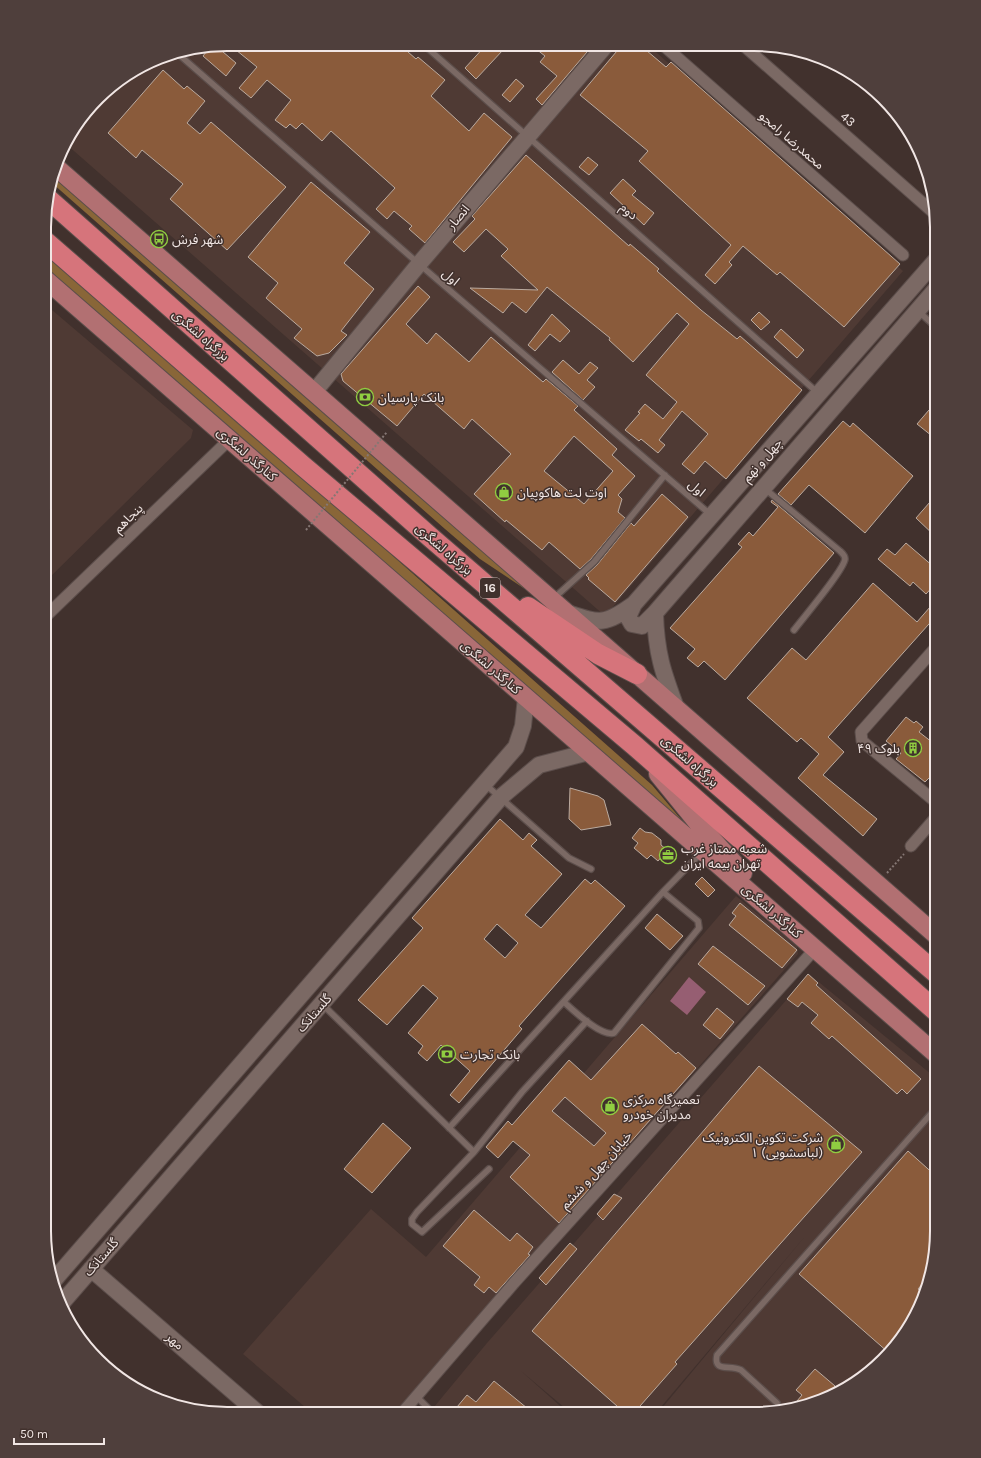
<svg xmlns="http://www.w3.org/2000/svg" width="981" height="1458" font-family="Karla,'Noto Sans Arabic',sans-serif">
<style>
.built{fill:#4f3a34}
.forest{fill:#896638}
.water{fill:#965e72}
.building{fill:#8a5b3b;stroke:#baaa9f;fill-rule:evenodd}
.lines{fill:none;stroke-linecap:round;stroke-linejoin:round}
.lane-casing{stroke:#5c4e4b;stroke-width:8}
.street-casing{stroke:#5c4e4b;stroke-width:13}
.secondary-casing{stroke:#5c4e4b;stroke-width:18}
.primary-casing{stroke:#5c4e4b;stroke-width:20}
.highway-casing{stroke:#5c4e4b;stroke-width:22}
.path{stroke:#857774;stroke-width:2;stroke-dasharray:2 2;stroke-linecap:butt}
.lane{stroke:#7b6964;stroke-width:5.5}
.street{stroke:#7b6964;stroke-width:11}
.secondary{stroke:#7b6964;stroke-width:16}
.primary{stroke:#b27072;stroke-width:18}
.highway{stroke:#d6747b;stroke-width:20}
.path-bridge{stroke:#857774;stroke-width:2;stroke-dasharray:2 2;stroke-linecap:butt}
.labels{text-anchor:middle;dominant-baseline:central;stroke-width:3;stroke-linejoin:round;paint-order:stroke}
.shield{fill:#41312d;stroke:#bcb0ad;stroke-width:1}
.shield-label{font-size:12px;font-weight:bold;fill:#f1e6e4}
.street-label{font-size:13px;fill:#f1e6e4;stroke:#41312d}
.poi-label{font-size:13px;fill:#f1e6e4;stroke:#41312d;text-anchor:start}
.rim{fill:none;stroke:#f1e6e4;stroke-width:2}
</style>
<rect width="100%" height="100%" fill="#41312d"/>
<path class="built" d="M227,44L648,45L903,271L605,616L66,144L68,136L106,89L168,54Z
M45,304L193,430L191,438L45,582Z
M736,896L797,946L798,954L394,1413H312L243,1354L371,1209L426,1257Z
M809,974L937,1079V1243L927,1290L905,1331L875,1366L866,1376L824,1400L754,1414H657L807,1234L655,1414L571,1413L521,1371L568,1413H429L487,1343Z"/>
<path class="forest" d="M55,174L546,603L480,559L445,529L52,183Z
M46,251L256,435L652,785L691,831L45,269Z"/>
<path class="water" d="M689,977L706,992L687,1015L670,1001Z"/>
<path class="building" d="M241,44H399L416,59L418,57L445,80L431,96L469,131L484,113L512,137L425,243L409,229L412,226L394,211L387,219L376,209L395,188L331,131L322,141L302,123L296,129L290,124L286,128L275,120L291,100L267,80L251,98L239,88L257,67L236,50Z
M486,45H497L503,50L476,79L465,68Z
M531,45H593L542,105L536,99L557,76L540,62L545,56Z
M622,45H640L666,67L671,62L900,264L844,327L780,272L777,275L743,246L729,262L732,265L715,284L705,275L731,245L639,161L648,151L580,95Z
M216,46L236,63L226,76L203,56L210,47Z
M163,70L184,89L187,86L205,101L187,123L200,134L211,122L286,187L227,250L170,199L183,184L142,150L136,158L108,133Z
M516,79L524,86L510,102L502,95Z
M526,155L629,246L630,244L659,269L657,271L701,310L737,339L740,336L802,390L726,479L705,461L694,474L682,464L708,434L682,411L659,440L665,445L658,453L641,439L639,441L625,430L640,413L638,412L645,404L663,419L677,402L646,375L689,324L677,313L633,362L609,340L610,338L547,287L526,313L512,302L503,313L470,288L538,290L501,256L508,249L486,229L464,252L453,242L475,219L472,216Z
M588,157L598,165L589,175L579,167Z
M623,179L636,191L632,195L654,213L644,225L610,193Z
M311,182L370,232L344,263L374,289L341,331L347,335L329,353L317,356L294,338L302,329L266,298L278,283L248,257Z
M418,286L430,297L406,324L427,344L436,333L469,362L491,337L543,382L546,379L578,406L574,410L617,449L612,455L635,476L618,495L622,499L618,512L625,518L591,559L580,569L549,542L542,550L506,520L505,522L474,494L511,454L472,419L464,429L424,394L397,426L343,381L341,374ZM574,436L613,471L584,504L544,471Z
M759,312L770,322L761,330L751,320Z
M552,314L570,331L560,342L550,334L535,351L528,345Z
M781,329L804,350L797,358L774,337Z
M563,360L579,374L590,362L598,368L587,380L595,387L583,400L552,372Z
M929,410L937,417V440L917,424Z
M843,421L850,427L853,423L913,476L865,533L809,485L791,505L778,494Z
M662,494L688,517L615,602L588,579L589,578L586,575L597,565L631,523L634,526Z
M937,494V538L916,518Z
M772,500L834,553L725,680L704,661L698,667L687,658L695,649L670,628L742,547L738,544L749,532L753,536L778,507L771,502Z
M906,543L934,567L932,570L937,574V582L926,594L913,582L910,586L878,559L887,549L895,555Z
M873,583L917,622L937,599V615L828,737L844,752L823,775L877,819L863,836L798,778L819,754L801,738L797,742L747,698L792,648L806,660Z
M906,717L914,723L916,721L923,727L919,732L937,746V781L931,776L925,782L896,759L901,753L886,741Z
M570,788L598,796L604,800L611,825L581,830L569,819Z
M500,819L523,840L529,833L537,840L531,846L562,874L525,915L541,928L585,879L591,884L595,880L625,906L519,1026L522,1029L459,1103L450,1095L470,1071L441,1045L427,1061L418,1053L423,1046L408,1033L438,998L423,985L387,1025L358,1000L423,928L412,918ZM497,924L518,943L505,958L484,939Z
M640,828L645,832L652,833L661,840V845L667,850L658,861L651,855L647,859L634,848L638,843L632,838Z
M702,877L715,890L708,897L695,884Z
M740,903L797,950L782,968L729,925L736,916L732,913Z
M657,914L683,936L670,950L645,928Z
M713,946L765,986L748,1005L698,964Z
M808,974L818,983L816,985L921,1079L907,1094L902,1089L897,1094L832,1036L829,1039L811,1023L818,1015L802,1002L798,1007L787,999Z
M717,1008L734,1022L720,1039L703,1025Z
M642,1024L676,1054L678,1052L696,1068L559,1223L510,1177L530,1155L513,1141L498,1158L486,1147L508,1121L512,1125L569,1060L591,1080ZM565,1097L606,1133L594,1146L552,1111Z
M759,1066L862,1152L675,1362L677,1364L633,1414H626L532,1331Z
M383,1123L411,1148L372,1193L344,1169Z
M908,1151L937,1177V1243L930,1275L918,1289L925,1294L899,1342L889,1353L799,1274Z
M614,1194L622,1198L603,1220L597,1214Z
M474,1210L510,1241L517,1233L533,1247L528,1254L530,1255L496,1293L489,1287L484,1293L474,1285L480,1277L443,1246Z
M570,1243L577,1249L546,1285L539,1278Z
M815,1369L835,1386L822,1400L792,1407L802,1395L796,1390Z
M494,1381L533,1413H452L467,1395L476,1402Z"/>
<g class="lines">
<g class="lane-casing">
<path id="lane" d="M424,45L818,393
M176,52L419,264L711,515
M918,311L937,328
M764,488L840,551C842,553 845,555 845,559C844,570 803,618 794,630
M554,598L594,562L665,475
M486,785L569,858L591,869
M564,1002C574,1011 601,1037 614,1033L699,928L698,921L663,892
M322,1004L474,1152
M449,1128L663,892L701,853
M489,1169L422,1232L412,1224V1219L417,1212L474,1152L522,1092L587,1021
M416,1396L433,1413
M777,1403L741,1370C730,1364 713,1373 717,1355L937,1107"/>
</g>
<g class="street-casing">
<path id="street" d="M663,45L903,255
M743,45L934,213
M45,617L230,439
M937,803L862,741L861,732L937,646
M911,846L937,816
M402,1413L514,1283L815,949"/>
</g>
<g class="secondary-casing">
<path id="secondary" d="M314,392L419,264L606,45
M634,604L628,617L632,624L642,626L655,613L937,288
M568,613C601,624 605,625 634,604L937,259
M655,613C656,653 663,673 677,710
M91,1269L258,1413
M54,1280L516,747L523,726L526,697
M60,1305L501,797L539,765L589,752"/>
</g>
<g class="primary-casing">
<path id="primary" d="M57,168L937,936
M45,279L937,1055
M658,774L701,827L743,873"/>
</g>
<g class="highway-casing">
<path id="highway" d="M47,198L429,536L937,974
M46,242L303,466L635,746L937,1012
M528,607L598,654L637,674"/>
</g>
<path class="path" d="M887,873L904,854"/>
<use href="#lane" class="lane"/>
<use href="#street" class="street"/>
<use href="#secondary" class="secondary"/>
<use href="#primary" class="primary"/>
<use href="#highway" class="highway"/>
<path class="path-bridge" d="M306,530L387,432"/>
</g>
<defs>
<g id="bus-ring" transform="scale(0.9)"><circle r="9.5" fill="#41312d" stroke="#90cd41" stroke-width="1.5"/><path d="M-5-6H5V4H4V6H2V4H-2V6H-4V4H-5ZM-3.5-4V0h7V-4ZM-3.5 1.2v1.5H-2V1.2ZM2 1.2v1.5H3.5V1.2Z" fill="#90cd41"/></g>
<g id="bank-ring" transform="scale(0.9)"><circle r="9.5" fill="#41312d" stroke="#90cd41" stroke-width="1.5"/><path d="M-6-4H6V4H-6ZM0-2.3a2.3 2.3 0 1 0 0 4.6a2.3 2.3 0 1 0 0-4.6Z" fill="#90cd41"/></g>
<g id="shop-ring" transform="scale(0.9)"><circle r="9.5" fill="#41312d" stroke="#90cd41" stroke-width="1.5"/><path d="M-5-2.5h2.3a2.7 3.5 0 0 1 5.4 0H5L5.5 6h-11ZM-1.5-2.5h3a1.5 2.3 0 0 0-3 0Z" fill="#90cd41"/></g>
<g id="building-ring" transform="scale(0.9)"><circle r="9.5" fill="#41312d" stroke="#90cd41" stroke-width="1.5"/><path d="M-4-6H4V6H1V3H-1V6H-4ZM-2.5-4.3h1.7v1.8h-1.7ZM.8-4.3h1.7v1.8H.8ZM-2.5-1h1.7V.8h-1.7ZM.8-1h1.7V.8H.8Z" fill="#90cd41"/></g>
<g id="office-ring" transform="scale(0.9)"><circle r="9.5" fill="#41312d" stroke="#90cd41" stroke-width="1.5"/><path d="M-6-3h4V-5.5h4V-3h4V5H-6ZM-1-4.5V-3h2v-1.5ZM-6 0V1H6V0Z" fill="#90cd41"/></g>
</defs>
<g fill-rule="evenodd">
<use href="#bus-ring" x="159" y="239"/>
<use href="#bank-ring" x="365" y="397"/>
<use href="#shop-ring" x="504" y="492"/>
<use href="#building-ring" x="913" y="748"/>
<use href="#office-ring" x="668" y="855"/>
<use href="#bank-ring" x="447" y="1054"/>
<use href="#shop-ring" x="610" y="1106"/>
<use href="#shop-ring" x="836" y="1144"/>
</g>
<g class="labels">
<rect class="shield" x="480" y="578" width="20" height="20" rx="3"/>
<g class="shield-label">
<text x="490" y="588">16</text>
</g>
<g class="street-label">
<text transform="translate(848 119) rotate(41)">43</text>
<text transform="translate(792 140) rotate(41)">محمدرضا رامجو</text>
<text transform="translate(629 211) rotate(42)">دوم</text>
<text transform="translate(458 217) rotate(-50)">انصار</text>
<text transform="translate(451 277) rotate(41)">اول</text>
<text transform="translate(201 335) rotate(41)">بزرگراه لشگری</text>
<text transform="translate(247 454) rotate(41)">کنارگذر لشگری</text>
<text transform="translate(762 460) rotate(-49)">چهل و نهم</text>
<text transform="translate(697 488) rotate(41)">اول</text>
<text transform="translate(128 518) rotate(-44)">پنجاهم</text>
<text transform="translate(444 549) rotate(41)">بزرگراه لشگری</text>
<text transform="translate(491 667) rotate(41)">کنارگذر لشگری</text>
<text transform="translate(690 761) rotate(41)">بزرگراه لشگری</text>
<text transform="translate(772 911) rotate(41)">کنارگذر لشگری</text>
<text transform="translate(314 1013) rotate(-49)">گلستانک</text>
<text transform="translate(596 1170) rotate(-48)">خیابان چهل و ششم</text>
<text transform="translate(101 1257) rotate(-49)">گلستانک</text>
<text transform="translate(175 1341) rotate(41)">مهر</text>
</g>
<g class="poi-label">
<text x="172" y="239">شهر فرش</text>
<text x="378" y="397">بانک پارسیان</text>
<text x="517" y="492">اوت لت هاکوپیان</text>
<text x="900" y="748" text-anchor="end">بلوک ۴۹</text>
<text x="681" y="848">شعبه ممتاز غرب<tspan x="681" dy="15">تهران بیمه ایران</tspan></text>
<text x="460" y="1054">بانک تجارت</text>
<text x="623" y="1099">تعمیرگاه مرکزی<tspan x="623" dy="15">مدیران خودرو</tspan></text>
<text x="823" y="1137" text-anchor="end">شرکت تکوین الکترونیک<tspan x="823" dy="15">۱ (لباسشویی)</tspan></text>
</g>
</g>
<path d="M0 0H981V1458H0ZM227 51H754A176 176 0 0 1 930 227V1231A176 176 0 0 1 754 1407H227A176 176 0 0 1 51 1231V227A176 176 0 0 1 227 51Z" fill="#4f3f3c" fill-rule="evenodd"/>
<path class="rim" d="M227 51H754A176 176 0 0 1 930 227V1231A176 176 0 0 1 754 1407H227A176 176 0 0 1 51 1231V227A176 176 0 0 1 227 51Z"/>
<path d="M14 1438v6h90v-6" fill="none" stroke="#f1e6e4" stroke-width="2"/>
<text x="20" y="1438" font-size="12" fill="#f1e6e4" stroke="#41312d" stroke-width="3" paint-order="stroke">50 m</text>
</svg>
